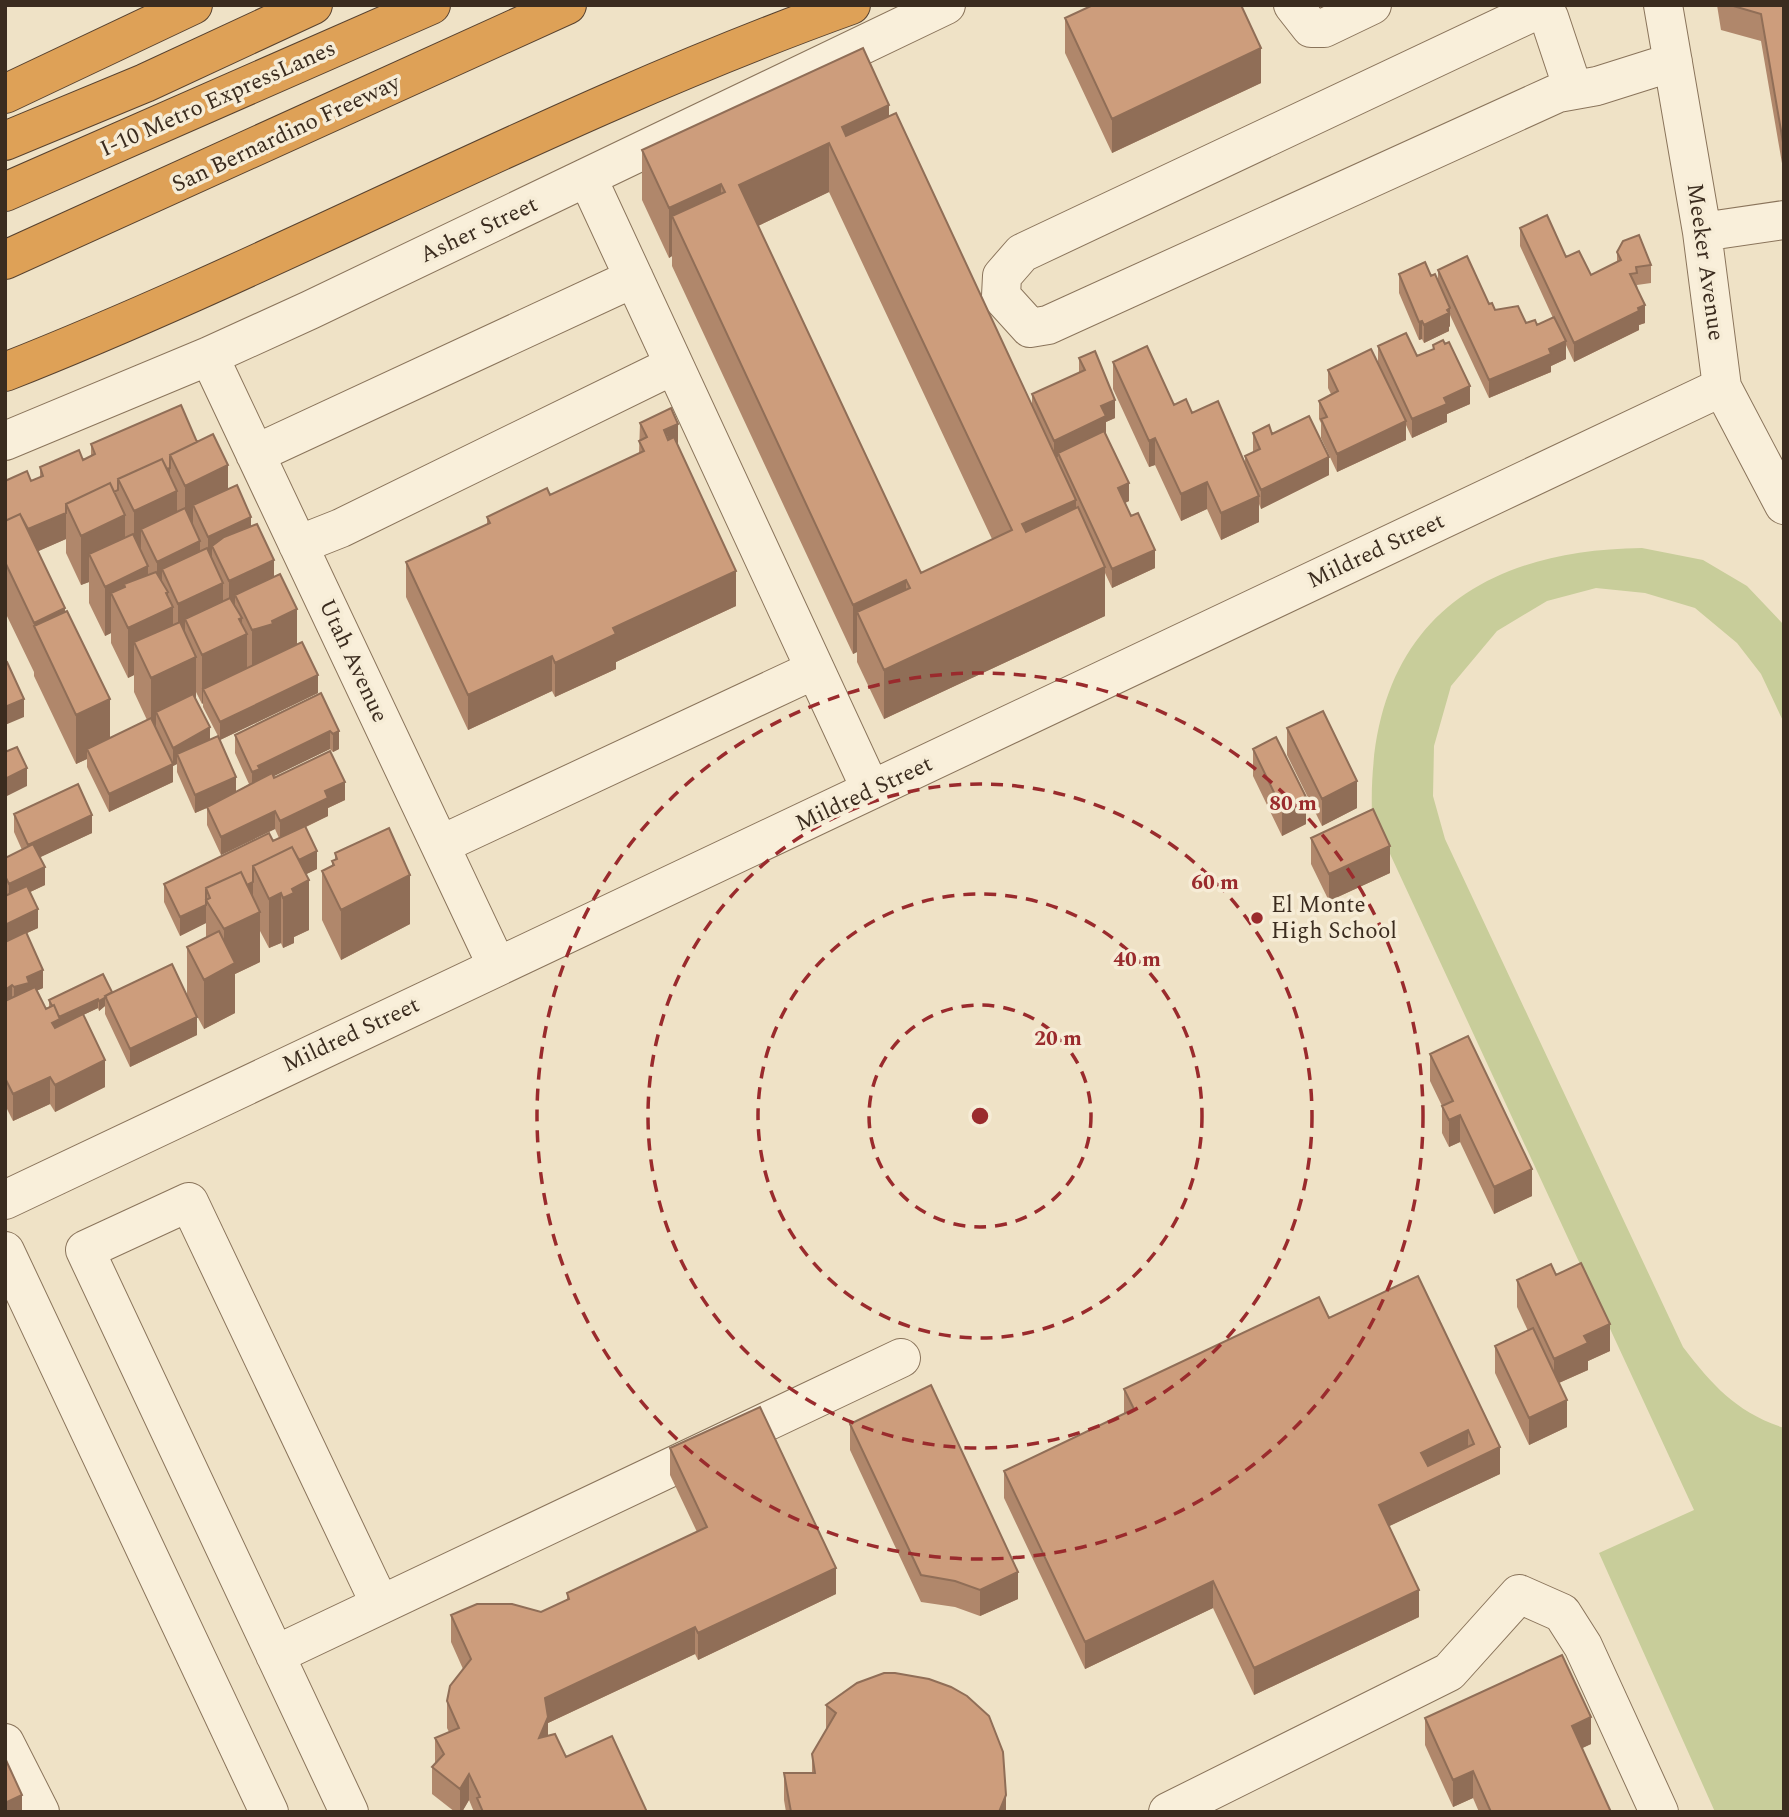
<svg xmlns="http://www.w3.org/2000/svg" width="1789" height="1817" font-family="Spectral,serif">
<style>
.green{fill:#c8cd9a}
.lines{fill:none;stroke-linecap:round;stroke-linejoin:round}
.minor-casing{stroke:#8a745b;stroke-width:40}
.highway-casing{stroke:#58422f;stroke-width:40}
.minor{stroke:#f9efda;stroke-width:38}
.highway{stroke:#dea157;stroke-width:38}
.wall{fill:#b0876b;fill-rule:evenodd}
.shaded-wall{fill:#906e57}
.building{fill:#cd9d7c;stroke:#906e57;stroke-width:2;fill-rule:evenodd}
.ring{fill:none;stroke:#9a2b2d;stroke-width:3.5;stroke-dasharray:12 9}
.poi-dot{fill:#9a2b2d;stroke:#f6ecd6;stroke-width:2.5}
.labels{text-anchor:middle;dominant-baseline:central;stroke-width:7;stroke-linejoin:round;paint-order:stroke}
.street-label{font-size:23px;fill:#3b2c1f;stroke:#f6ecd6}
.poi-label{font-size:23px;fill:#3b2c1f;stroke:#f6ecd6;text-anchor:start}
.centre{fill:#9a2b2d;stroke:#f6ecd6;stroke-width:3.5}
.ring-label{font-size:21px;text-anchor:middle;font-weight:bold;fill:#9a2b2d;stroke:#f6ecd6;stroke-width:7;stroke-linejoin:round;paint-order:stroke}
</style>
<rect width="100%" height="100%" fill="#efe2c6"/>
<path class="green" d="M1642,548L1703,560L1747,586L1784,625V723L1761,674L1737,643L1695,608L1645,593L1596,588L1547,601L1497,631L1451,686L1434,746L1433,796L1445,839L1683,1347C1713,1386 1736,1412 1784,1428V1812H1715L1599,1553L1694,1510L1372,815C1366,634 1469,550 1642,548Z"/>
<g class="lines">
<g class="minor-casing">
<path id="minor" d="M1293,5L1311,28H1324L1372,5
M1663,5L1702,232L1722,387L1784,505
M1573,89L1549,17L1535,11L1022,253L1002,276L1001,296L1030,328L1048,325L1558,93L1597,86L1673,62
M588,179L871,790
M1702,232L1784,220
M209,356L497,966
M5,441L209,356L310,310L946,5
M255,454L634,278
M298,545L341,528L674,365
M440,845L814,670
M5,1200L1722,387
M5,1251L269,1812
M275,1655L901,1358
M5,1743L40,1812
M349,1812L85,1250L189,1202L380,1604
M1168,1812L1449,1672L1519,1594L1562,1613L1583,1646L1659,1812"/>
</g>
<g class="highway-casing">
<path id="highway" d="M5,94L193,5
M5,141L145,83L313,5
M5,192L431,5
M5,260L567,5
M5,372C291,259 561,109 851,5"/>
</g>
<use href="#minor" class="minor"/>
<use href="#highway" class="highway"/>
</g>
<path class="wall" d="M1717,5H1784V175L1761,41L1721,30Z
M1065,18L1261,83L1112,153L1065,53Z
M889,116L1032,405V394L1079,373V358L1115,418L1106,422V434L1129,501L1125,503L1155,568L1112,588L1105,573V616L884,719L857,662V652L853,654L672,266V256L669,258L642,200V150ZM829,192L992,539L921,573L758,226Z
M1520,228L1566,257L1591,275L1617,262V252L1651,265V283L1637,285L1645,323L1639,325V330L1574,362L1566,345V359L1551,366V372L1489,398L1450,315V326L1449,327V331L1424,343L1422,339L1419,340L1399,293V274L1431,276L1438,281V270L1489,304L1495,310L1526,323L1537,325L1553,318L1520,246Z
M1433,345L1470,404L1447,414V422L1412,438L1406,425V440L1337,472L1321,438V423L1319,419V401L1331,394L1328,388V370L1378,363V346L1417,356L1433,349Z
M1113,362L1174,405L1192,413L1245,462V456L1253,452V433L1272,434L1329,475L1261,509L1259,504V522L1221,540L1207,509L1181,521L1155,465L1149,467L1113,389Z
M640,423L678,445L736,606L616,662V669L555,697L552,691L468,730L406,597V562L487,525V517L550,495L639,453Z
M197,442L228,488L251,526L274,577L297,644L318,693L220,740L236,792L249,784L235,753V735L321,693L339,749L333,752L330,749L273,776L274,778L345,800L328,808V816L306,827L317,869L306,874L309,930L294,937V943L283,948L281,943L269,948L260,931V962L235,974V1013L204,1029L190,1003L197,1035L130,1067L105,1014V1006L99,1011L98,1008L83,1015L105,1087L55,1112L50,1104L13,1121L5,1105V858L22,850L14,832V814L92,833L40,857L45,885L30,892L38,928L27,933L43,988L36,991L46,1009L49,1008V1000L112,992L187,996V947L206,937V923L180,936L164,902V884L279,838L275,829L221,855L207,825V808L195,813L177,772V764L173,766V764V782L109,812L87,767V759L76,764L34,676V672L5,612V481H31L40,478V467L83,460L91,456V444ZM66,539V553L81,585L89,582V603L105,636L111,633V643L128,678L134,675V692L147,720L110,738L38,551ZM196,692L202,704L203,703V707L218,736L210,740L196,700Z
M1287,728L1357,808L1322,826L1287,755Z
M1253,749L1306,824L1282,836L1253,776Z
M1311,838L1390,873L1329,901L1311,864Z
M335,853L410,924L341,960L322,920V871L332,866V861L335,860Z
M1430,1054L1532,1196L1494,1214L1460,1142L1449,1147L1442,1133V1106L1430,1081Z
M1556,1275L1610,1351L1588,1361V1370L1559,1383L1567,1427L1529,1445L1495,1373V1346L1528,1331L1517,1307V1280Z
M1418,1276L1500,1474L1389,1526L1419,1617L1254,1695L1213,1608L1085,1669L1004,1498V1471L1124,1414V1389L1329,1318Z
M850,1424L1018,1599L980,1616L955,1607L921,1602L850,1450Z
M670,1448L836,1594L698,1660L695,1654L548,1723V1735L566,1757L647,1812H474L469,1800L462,1812H455L432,1794V1767L435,1764V1738L449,1732L447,1728V1701L463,1669L451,1642V1615L541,1612L567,1600V1593L697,1532L670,1475Z
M826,1705L1006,1812H786L784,1800V1773H812V1754L826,1730Z
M1425,1718L1591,1744L1582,1748L1611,1812H1479L1473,1798L1453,1807L1425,1745Z"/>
<path class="shaded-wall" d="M1261,48V83L1112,153V119Z
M889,105V154L845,175L842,127Z
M829,143V192L739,235V185Z
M721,184V233L672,216V256L669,258V208Z
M1645,305V323L1639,325V330L1574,362V343Z
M1450,308V326L1449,327V331L1424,343V325Z
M1422,321V339L1419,340V322Z
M1566,341V359L1551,366V372L1489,398V380Z
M1470,386V404L1447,414V422L1412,438V419L1444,398Z
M1115,400V418L1106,422V435L1058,453V457L1054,459V441L1101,406Z
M1406,421V440L1337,472V454Z
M678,424V458L664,430Z
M1155,438V465L1149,467V441Z
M1329,457V475L1261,509V490Z
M228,465V515L193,505V532L185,536V486Z
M170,468V494L177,491V540L141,529V557L134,560V511L123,488Z
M1207,482V509L1181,521V494Z
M1129,483V501L1118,506V488Z
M1259,496V522L1221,540V513Z
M1076,500V549L1022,574V524Z
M66,513V539L7,565L5,539Z
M125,515V565L89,554V582L81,585V536Z
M251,517V566L212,546V585L208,587V537Z
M200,541V590L162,569V609L157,611V562Z
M1155,550V568L1112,588V569Z
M274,560V609L235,595V627L229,630V581Z
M148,566V615L124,584V619L111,593V633L105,636V587Z
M1105,567V616L884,719V670Z
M736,571V606L616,662V669L555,697V663L613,628Z
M906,580V629L857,612V652L853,654V605Z
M223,583V633L185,619V650L178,654V604Z
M168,592V609L173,607V656L134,642V675L128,678V628Z
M65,608V657L34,626V672V623Z
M297,609V658L252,680V630Z
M242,618V636L247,634V683L203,689V703L202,704V655L239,619Z
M552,656V691L468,730V695Z
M196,657V707L156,712V726L151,728V678Z
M318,675V693L220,740V722Z
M24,699V717L5,725V707Z
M110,699V749H87V759L76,764V715Z
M210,727V745L177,754V764L173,766V748Z
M330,731V749L260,783L252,791V772L258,766Z
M339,731V749L333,752V734Z
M173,764V782L109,812V794Z
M27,768V786L5,797V779Z
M236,777V795L195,813V795Z
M1357,781V808L1322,826V799Z
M345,782V800L328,808V816L280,839V821L325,791Z
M1306,797V824L1282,836V809Z
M275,811V829L221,855V837Z
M92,815V833L28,863V845Z
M1390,846V873L1329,901V874Z
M317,851V869L266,894L259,879Z
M45,867V885L9,902V884Z
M410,875V924L341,960V910Z
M309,880V930L294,937V943L283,948V898L292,889Z
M253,882V900L210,906Z
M281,893V943L269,948V899Z
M206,905V923L180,936V917Z
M38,909V928L5,943V925Z
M260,912V962L235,974V1013L204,1029V980L224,969V929Z
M43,970V988L29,994L14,1006V987L27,977Z
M12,985V1003L5,1008V990Z
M105,997V1006L99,1011V1001Z
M98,999V1008L60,1026V1046L52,1023L58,1018Z
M197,1017V1035L130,1067V1049Z
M105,1060V1087L55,1112V1085Z
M50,1077V1104L13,1121V1094Z
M1460,1115V1142L1449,1147V1120Z
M1532,1169V1196L1494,1214V1187Z
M1610,1324V1351L1588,1361V1370L1554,1385V1359L1584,1336Z
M1567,1400V1427L1529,1445V1418Z
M1468,1430V1457L1421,1480V1453Z
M1500,1447V1474L1379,1531V1505Z
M836,1568V1594L698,1660V1633Z
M1018,1572V1599L980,1616V1590Z
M1213,1581V1608L1085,1669V1642Z
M1419,1590V1617L1254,1695V1668Z
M695,1627V1654L548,1723V1744L539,1738L545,1698Z
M1591,1717V1744L1572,1753V1726Z
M1473,1771V1798L1453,1807V1780Z
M469,1774V1800L462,1812H460V1789Z
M22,1795V1812H5V1803Z
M1006,1795V1812H999Z"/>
<path class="building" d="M1093,5H1241L1261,48L1112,119L1065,18Z
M1730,5H1784V148L1761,14Z
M863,48L889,105L842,127L846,136L896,113L1076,500L1022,524L1026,532L1078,507L1105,567L884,670L857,612L910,588L906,580L853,605L672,216L725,192L721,184L669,208L642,150ZM829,143L1012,530L921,573L739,185Z
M1547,215L1566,257L1579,251L1591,275L1621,260L1617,252L1623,241L1639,235L1651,265L1636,267L1637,273L1630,274L1645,305L1638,308L1639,311L1574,343L1520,228Z
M1467,256L1489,304L1492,303L1495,310L1518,306L1526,323L1535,320L1537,325L1554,317L1566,341L1549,349L1551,354L1489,380L1438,270Z
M1425,262L1431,276L1435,274L1450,308L1447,310L1449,313L1424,325L1422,321L1419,322L1399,274Z
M1406,333L1417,356L1434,349L1433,345L1443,340L1445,344L1449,342L1470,386L1444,398L1447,404L1412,419L1378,346Z
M1147,346L1174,405L1186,399L1192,413L1218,401L1259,496L1221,513L1207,482L1181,494L1155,438L1149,441L1113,362Z
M1371,349L1406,421L1337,454L1321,419L1327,417L1319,401L1338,391L1328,370Z
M1095,351L1115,400L1101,406L1106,416L1054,441L1032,394L1085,370L1079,358Z
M181,405L197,442L170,455V468L167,469L162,459L118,479V490L114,492L110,483L66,504V513L28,529L20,514L5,521V481L27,471L31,481L43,476L40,467L79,450L83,460L95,454L91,444Z
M671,408L678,424L664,430L668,440L674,437L736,571L613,628L616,634L555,663L552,656L468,695L406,562L490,523L487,517L547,488L550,495L644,451L639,441L647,437L640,423Z
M1309,416L1329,457L1261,490L1245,456L1260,449L1253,433L1269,425L1272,434Z
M1104,431L1129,483L1118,488L1131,516L1138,513L1155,550L1112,569L1058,453Z
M213,434L228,465L185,486L170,455Z
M162,459L177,491L134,511L118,479Z
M110,483L125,515L81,536L66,504Z
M237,485L251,517L208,537L193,505Z
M185,508L200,541L157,562L141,529Z
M20,514L65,608L34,623L5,562V521Z
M257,524L274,560L229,581L212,546L224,537Z
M133,534L148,566L105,587L89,554Z
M207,548L223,583L178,604L162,569Z
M156,572L168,592L166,593L173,607L128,628L111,593L125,587L124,584Z
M280,574L297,609L272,621L273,624L252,630L235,595Z
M230,598L242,618L239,619L247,634L202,655L185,619Z
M67,611L110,699L76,715L34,626Z
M180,622L196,657L151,678L134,642Z
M302,642L318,675L220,722L203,689Z
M7,662L24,699L5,707V663Z
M321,693L339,731L333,734L330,731L258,766L260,769L252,772L235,735Z
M193,694L210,727L173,748L156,712Z
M1323,711L1357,781L1322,799L1287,728Z
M151,718L173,764L109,794L87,749Z
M218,736L236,777L195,795L177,754Z
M1276,737L1306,797L1282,809L1253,749Z
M17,747L27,768L5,779V752Z
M330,751L345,782L325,791L328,798L280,821L275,811L221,837L207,807L272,773L274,778Z
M78,784L92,815L28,845L14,814Z
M1373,809L1390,846L1329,874L1311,838Z
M305,826L317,851L299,860L292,847L253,866V882L247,885L241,872L206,888V905L180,917L164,884L269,833L273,841Z
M389,828L410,875L341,910L322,871L334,865L332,861L337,859L335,853Z
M33,844L45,867L9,884L5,876V858Z
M292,847L309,880L292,889L294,893L283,898L281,893L269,899L253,866Z
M241,872L260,912L224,929L206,900L210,898L206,888Z
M27,886L38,909L5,925V896Z
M219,931L235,963L204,980L187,947Z
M26,932L43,970L27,977L29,983L14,987L12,985L5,990V942Z
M172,964L197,1017L130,1049L105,996Z
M103,974L112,992L105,996L106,997L99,1001L98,999L59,1017L54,1005L52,1006L49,1000Z
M35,987L46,1009L54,1005L60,1019L52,1023L55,1028L83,1014L105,1060L55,1085L50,1077L13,1094L5,1078V1001Z
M1468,1036L1532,1169L1494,1187L1460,1115L1449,1120L1442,1106L1453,1101L1430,1054Z
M1581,1263L1610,1324L1584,1336L1588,1343L1554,1359L1517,1280L1551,1264L1556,1275Z
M1418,1276L1500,1447L1379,1505L1419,1590L1254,1668L1213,1581L1085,1642L1004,1471L1134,1409L1124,1389L1319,1297L1329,1318ZM1468,1430L1474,1444L1428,1466L1421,1453Z
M1533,1328L1567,1400L1529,1418L1495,1346Z
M931,1385L1018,1572L980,1590L955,1581L921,1575L850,1424Z
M760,1407L836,1568L698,1633L695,1627L545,1698L548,1717L539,1738L555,1734L566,1757L612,1736L647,1812H483L477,1798L480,1797L469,1774L460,1789L432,1767L444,1754L435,1738L459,1728L447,1701L450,1686L471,1659L451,1615L477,1604H512L541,1612L569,1599L567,1593L707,1527L670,1448Z
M1562,1655L1591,1717L1572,1726L1611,1812H1491L1473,1771L1453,1780L1425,1718Z
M884,1673H895L929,1679L951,1687L967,1696L989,1716L1003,1752L1006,1795L999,1812H791L784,1773H815L812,1754L836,1713L826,1705L857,1683Z
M5,1758L22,1795L5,1803Z"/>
<g class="ring">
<circle cx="980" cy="1116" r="111"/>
<circle cx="980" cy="1116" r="222"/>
<circle cx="980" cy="1116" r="332"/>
<circle cx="980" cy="1116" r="443"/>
</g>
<circle class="poi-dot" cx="1257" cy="918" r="7"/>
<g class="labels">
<g class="street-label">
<text transform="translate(218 99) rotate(-24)">I-10 Metro ExpressLanes</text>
<text transform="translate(286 134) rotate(-25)">San Bernardino Freeway</text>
<text transform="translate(479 230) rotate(-25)">Asher Street</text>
<text transform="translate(1705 262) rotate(82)">Meeker Avenue</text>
<text transform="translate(1376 551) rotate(-25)">Mildred Street</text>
<text transform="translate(353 661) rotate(65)">Utah Avenue</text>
<text transform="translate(864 794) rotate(-25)">Mildred Street</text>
<text transform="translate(351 1035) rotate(-25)">Mildred Street</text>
</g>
<g class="poi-label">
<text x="1271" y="905">El Monte<tspan x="1271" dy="26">High School</tspan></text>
</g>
</g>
<circle cx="980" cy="1116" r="10" class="centre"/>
<g class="ring-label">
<text x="1293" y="810">80 m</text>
<text x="1215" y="889">60 m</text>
<text x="1137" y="966">40 m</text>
<text x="1058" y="1045">20 m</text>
</g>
<rect width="1789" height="1817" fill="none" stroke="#3b2c1f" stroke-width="14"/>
</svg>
